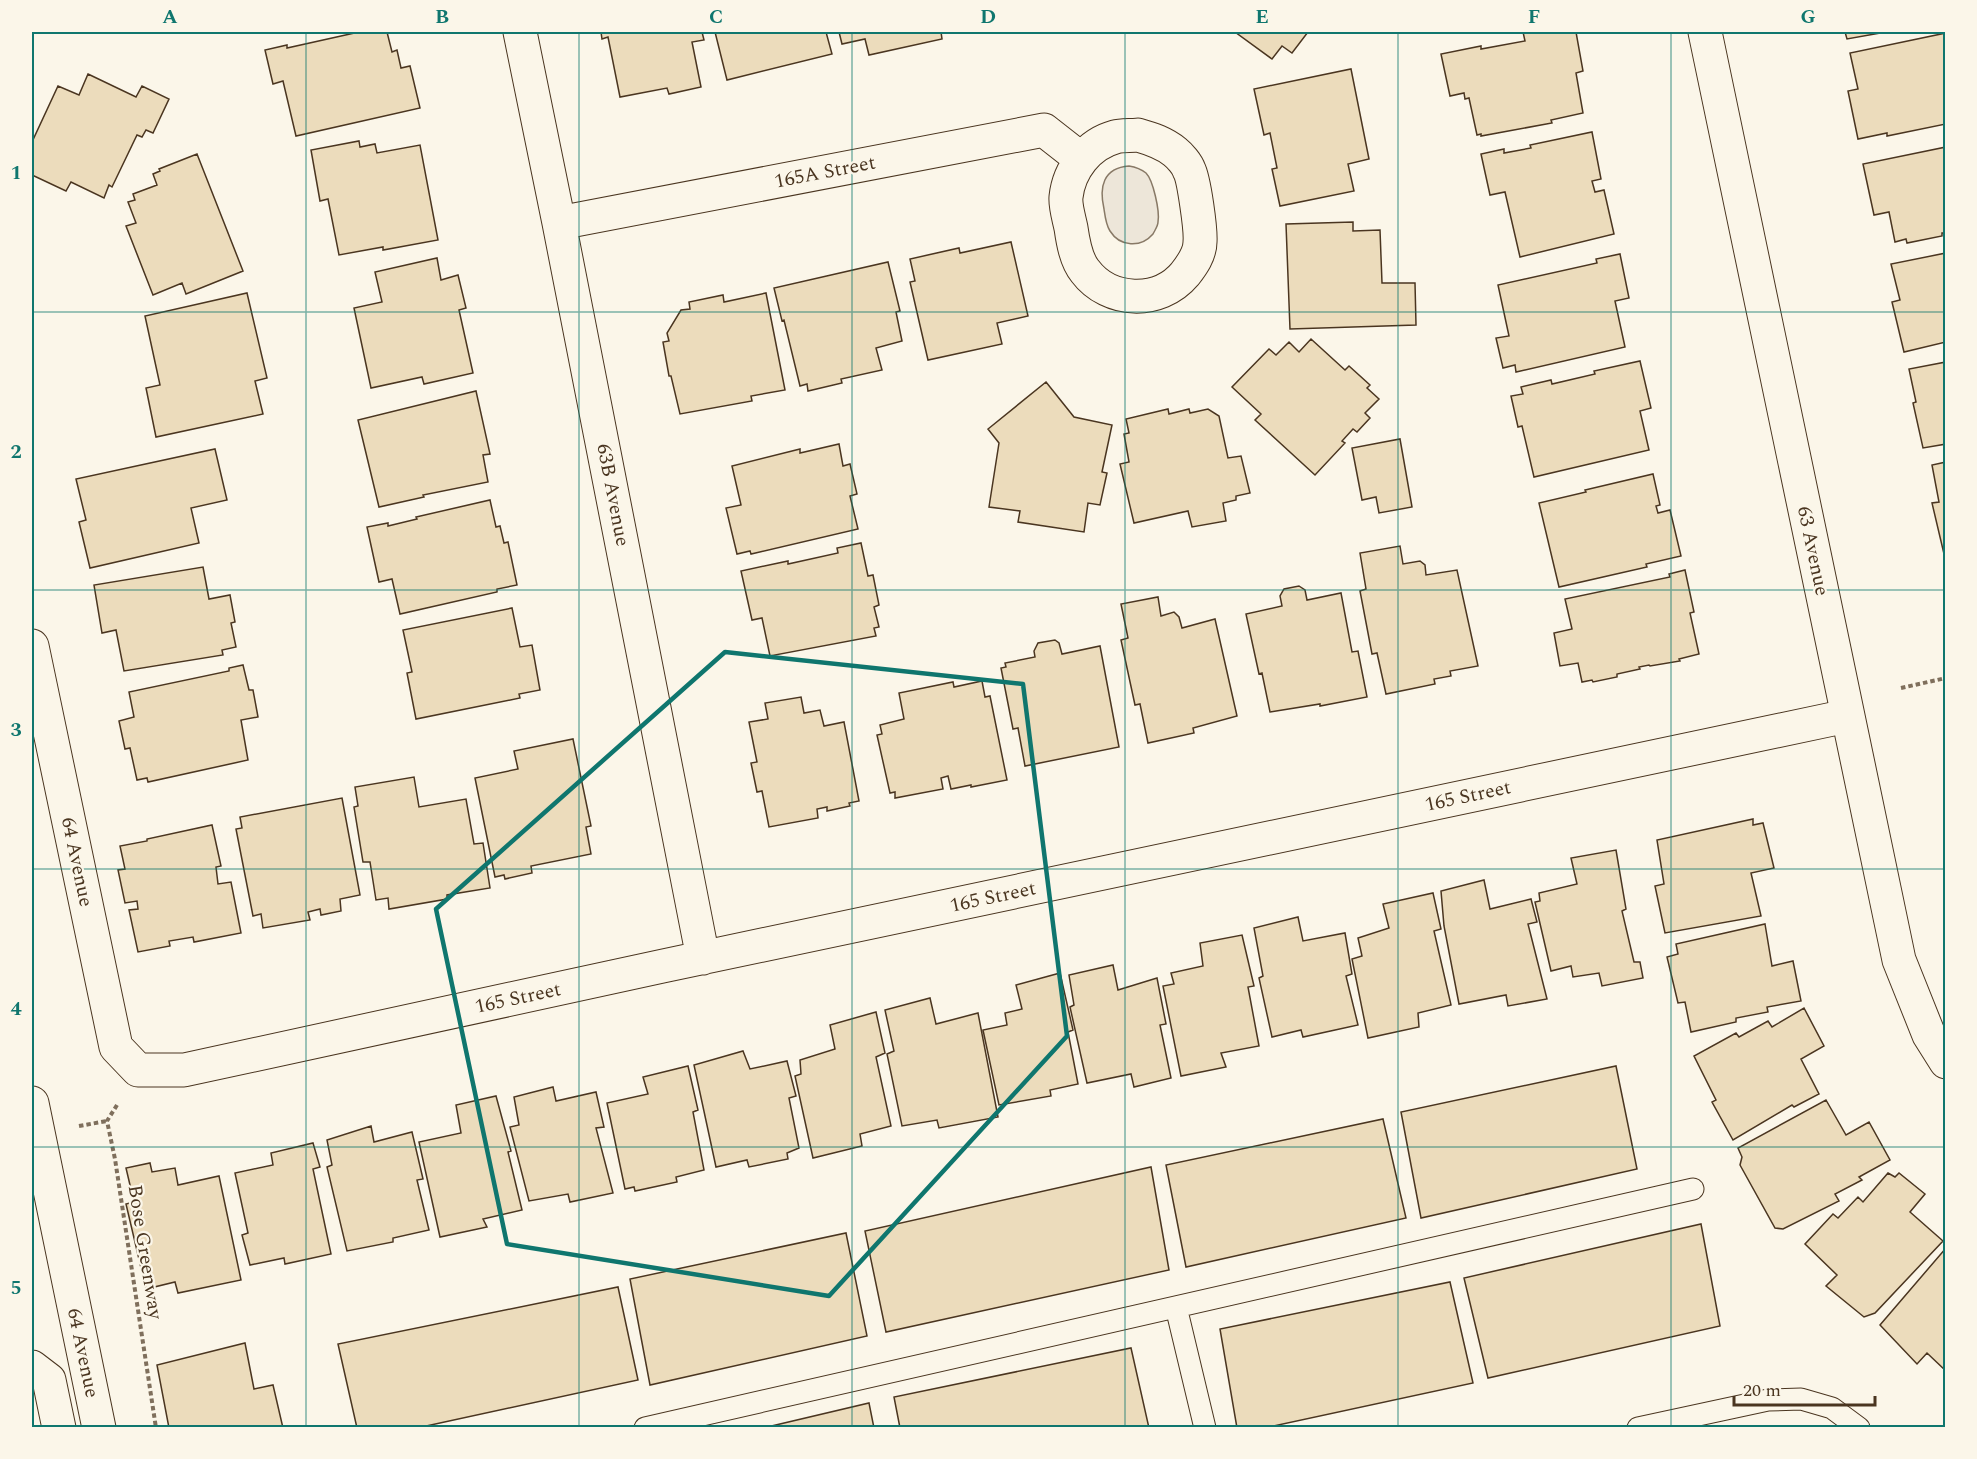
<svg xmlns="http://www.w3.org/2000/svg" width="1977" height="1459" font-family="Spectral,serif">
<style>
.green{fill:#ede6d9;stroke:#887966;stroke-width:1.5}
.building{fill:#ecdcbc;stroke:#4a3520;stroke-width:1.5}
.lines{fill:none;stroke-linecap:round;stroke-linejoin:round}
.service-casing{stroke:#4a3520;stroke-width:23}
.minor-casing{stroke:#4a3520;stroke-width:35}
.tertiary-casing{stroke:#4a3520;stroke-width:35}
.secondary-casing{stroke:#4a3520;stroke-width:35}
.path{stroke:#7f6f5c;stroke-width:4;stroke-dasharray:4.5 3;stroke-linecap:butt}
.service{stroke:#fbf6e9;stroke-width:21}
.minor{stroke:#fbf6e9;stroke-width:33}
.tertiary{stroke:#fbf6e9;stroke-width:33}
.secondary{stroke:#fbf6e9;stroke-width:33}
.marked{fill:none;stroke:#0f766e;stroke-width:4.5;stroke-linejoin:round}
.grid{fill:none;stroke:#0f766e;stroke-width:1.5;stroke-opacity:0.55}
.labels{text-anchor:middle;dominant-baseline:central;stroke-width:4.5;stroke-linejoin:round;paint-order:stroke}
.street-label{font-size:20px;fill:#4a3520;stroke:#fbf6e9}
.neatline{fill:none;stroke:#0f766e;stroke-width:2}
.grid-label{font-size:20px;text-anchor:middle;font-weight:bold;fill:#0f766e}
</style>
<rect width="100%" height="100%" fill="#fbf6e9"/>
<path class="green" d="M1129,166C1135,167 1141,169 1146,173C1153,180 1160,211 1158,222C1158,226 1155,230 1153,234C1141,248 1120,247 1110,231C1106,225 1105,216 1104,209C1099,187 1103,168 1129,166Z"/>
<path class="building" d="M359,32H387L392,52L397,50L401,68L410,66L420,108L296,136L283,81L273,84L265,50L287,45V48Z
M601,32H702L704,40L692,42L701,87L669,94L667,88L620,97L608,37L602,39Z
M715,32H826L832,54L727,80Z
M839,32H941L942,39L869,55L865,39L842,44Z
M1235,32H1308L1292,53L1282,46L1272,59Z
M1523,32H1576L1583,71L1576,73L1583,113L1551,120L1552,123L1481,136V134L1477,135L1469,98L1465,99L1464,93L1450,96L1441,54L1481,46V49L1525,41Z
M1845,32H1886L1847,39Z
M1946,33V124L1887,136V133L1858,139L1848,91L1858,89L1850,53Z
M1351,69L1369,159L1348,164L1354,191L1280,206L1272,169L1277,168L1270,133L1264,135L1254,89Z
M88,74L136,97L142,86L169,99L153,133L146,130L142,137L137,135L112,187L109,185L104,198L71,182L66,191L32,175V142L58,86L79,95Z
M1592,132L1601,179L1592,181L1595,192L1604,190L1614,234L1520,257L1505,192L1490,195L1481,154L1504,149V153L1531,148L1530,145Z
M359,141L360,147L375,144L377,153L420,145L438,240L383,250V247L339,255L328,199L320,201L311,150Z
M1946,147V233H1942V236L1907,243L1906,239L1895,242L1889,212L1874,215L1863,164Z
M197,154L243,271L186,294L182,283L153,295L126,226L136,223L128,202L135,200L133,194L157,185L153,174L160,171L159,169Z
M1353,222V231L1380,230L1382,283H1415L1416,325L1290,329L1286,224Z
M1011,242L1028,316L997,323L1002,344L928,360L910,282L915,281L910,259L959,248L960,253Z
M1946,253V342L1904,352L1892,302L1900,300L1891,264Z
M1620,254L1629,298L1615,301L1625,347L1516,372L1515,365L1503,368L1496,338L1509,336L1498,285L1597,263L1596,259Z
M437,258L441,280L458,275L466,308L459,310L473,373L424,384L422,377L371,388L354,308L382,302L375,272Z
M888,262L900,311L896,312L902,341L876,348L882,370L841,379L842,383L808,391L807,384L800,386L784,320L782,321L774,288Z
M247,293L267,378L255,381L263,414L156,437L146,388L160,385L145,316Z
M766,293L785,390L751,396L752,401L680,414L671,376H669L663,342L669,341L667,333L681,310L690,309L689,302L723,295L724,302Z
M1311,339L1345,370L1349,366L1370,385L1367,388L1379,399L1365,413L1370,418L1357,432L1353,429L1342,441L1345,443L1315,475L1255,420L1261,414L1232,387L1269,349L1276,355L1289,342L1299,352Z
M1640,361L1651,408L1640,411L1649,450L1534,477L1522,426L1518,427L1511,396L1523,394L1521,387L1551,380L1552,384L1595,374L1594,371Z
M1946,362V444L1923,448L1913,403L1916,402L1909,369Z
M1046,382L1074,417L1112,425L1102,472L1107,473L1100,505L1088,503L1084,532L1018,522L1020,511L989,507L999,443L988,429Z
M476,391L490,454L483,455L488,482L423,495L424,497L379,507L358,420Z
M1168,409L1169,414L1189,409L1190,413L1208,409L1219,416L1228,458L1241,456L1250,493L1236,496V500L1223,503L1226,521L1192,527L1188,511L1134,523L1120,464L1129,462L1124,434L1129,433L1126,419Z
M1400,439L1412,507L1379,513L1376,497L1362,500L1352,448Z
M839,444L843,466L850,464L857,494L850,496L858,529L751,554L750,551L737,554L726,508L741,505L732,466L800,449V453Z
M215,449L227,500L191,508L199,543L90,568L79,522L86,520L76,479Z
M1946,462V554H1944L1932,503L1939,502L1932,465Z
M1653,474L1660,505L1656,506L1658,513L1670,510L1681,556L1646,564L1647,567L1559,587L1539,503L1586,492L1585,490Z
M490,500L496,527L500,526L504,543L508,542L517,585L497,589V592L400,614L392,579L379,582L367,527L388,523V526L417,519L416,517Z
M861,543L868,576L873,575L879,605L874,607L879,627L874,628L876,636L770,656L762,618L752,620L741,571L788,561V564L838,553L837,548Z
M1400,546L1403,564L1420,561L1425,565L1426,575L1457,570L1478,666L1450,671L1451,676L1434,679L1435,684L1386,694L1377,653L1372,654L1360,591L1366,589L1360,553Z
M203,567L209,599L230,595L235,622L231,623L236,647L222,650L223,655L124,671L116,630L102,633L94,585Z
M1685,570L1694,612L1690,613L1699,654L1679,659L1680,661L1650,666L1649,665L1639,667L1640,669L1617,674V677L1593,682L1592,680L1582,682L1578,663L1560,666L1554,633L1572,629L1565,599L1670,577L1669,574Z
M1299,586L1305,590L1307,600L1341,593L1352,652L1358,651L1367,697L1320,706V704L1270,712L1262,673L1259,674L1246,614L1282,606L1280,596L1284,589Z
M1158,597L1161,616L1174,612L1179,617L1182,628L1215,619L1237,716L1193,728L1194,733L1148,743L1140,704L1135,705L1121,640L1128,638L1121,604Z
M512,608L520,647L532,645L540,690L519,694L520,698L416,719L407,673L412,672L403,630Z
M1055,640L1059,643L1062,654L1100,646L1119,747L1025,766L1018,728L1013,729L1001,668L1006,667L1005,663L1035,657L1034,651L1038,643Z
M243,665L249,690H253L258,717L241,720L248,760L148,782L147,778L137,780L130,748L125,749L119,721L134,717L129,692L229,671V668Z
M982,681L985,697L990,696L1007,780L971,787V785L951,789L948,776L941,778L943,789L895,798V792L890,793L877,735L882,734L880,725L904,719L899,693L953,682L954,687Z
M801,697L804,713L820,710L824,726L844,722L859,801L849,803L850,806L827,811V807L817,809L818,818L769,827L762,791L757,792L751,763L757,762L749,722L768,719L765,703Z
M573,739L591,826L586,827L591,854L531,866L532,873L505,879L504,875L495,877L475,778L518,769L514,751Z
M414,777L419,807L466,799L474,844L483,843L490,888L447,895V899L389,909L388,898L376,900L370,862H363L354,807L358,806L355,787Z
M342,798L360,895L340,899L341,911L321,915L320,909L308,912L310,920L263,928L261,914L253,916L236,829L242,828L240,817Z
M1753,819V825L1763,823L1774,868L1751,873L1761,916L1665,933L1655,886L1664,884L1657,840Z
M212,825L221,866L216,867L218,884L231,882L241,933L194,942L193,937L169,941L170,946L138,952L129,910L138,909L137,901L125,903L118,870L125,869L120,846L147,841V839Z
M1616,850L1626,909L1622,911L1634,962H1640L1643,978L1602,986L1599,973L1573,977L1571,966L1551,971L1535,902L1540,901L1539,893L1577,884L1571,858Z
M1484,880L1490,909L1531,899L1537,922L1528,924L1547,999L1508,1006L1506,995L1459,1004L1444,926L1441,891Z
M1433,893L1441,929L1434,931L1451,1005L1418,1013L1419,1027L1368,1038L1352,959L1362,956L1358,938L1389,928L1383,904Z
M1298,917L1303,941L1345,933L1352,974L1346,976L1358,1025L1303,1037L1301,1030L1272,1037L1259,978L1263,976L1254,928Z
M1765,924L1772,966L1793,961L1801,1001L1767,1007L1768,1012L1736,1018V1022L1691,1032L1685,1002L1678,1003L1667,957L1678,954L1676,944Z
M1242,935L1254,986L1248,987L1259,1046L1221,1053L1226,1067L1181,1076L1163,986L1174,984L1171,973L1203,966L1200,943Z
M1113,965L1118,990L1157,978L1166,1024L1160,1025L1171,1078L1134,1087L1131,1074L1087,1083L1070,1007L1074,1005L1069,975Z
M1060,973L1073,1030L1068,1032L1078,1084L1050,1090L1051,1096L999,1105L983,1030L1007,1025L1005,1013L1022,1009L1016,985Z
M930,998L936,1024L978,1013L998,1117L939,1128L937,1120L902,1126L887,1054L894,1051L885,1010Z
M1804,1008L1824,1046L1801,1059L1819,1094L1794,1107L1792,1105L1733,1140L1712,1102L1716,1100L1694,1056L1736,1033L1739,1037L1768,1021L1772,1027Z
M876,1012L885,1053L876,1057L891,1126L860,1134L862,1146L813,1158L795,1076L801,1074L800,1060L835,1049L830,1025Z
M743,1051L750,1069L787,1061L796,1096L789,1098L799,1148L787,1153L788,1159L749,1167L747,1160L716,1167L694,1065Z
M688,1066L698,1110L693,1112L704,1170L676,1177L677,1182L635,1191L634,1187L625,1189L607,1103L648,1094L643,1077Z
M1616,1066L1637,1169L1421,1218L1401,1112Z
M553,1087L556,1101L596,1092L604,1127L596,1128L613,1193L570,1202L568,1194L529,1201L510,1127L519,1125L514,1097Z
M496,1096L511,1151L508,1152L522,1210L483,1219L487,1227L440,1237L419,1142L461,1133L456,1105Z
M1826,1100L1846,1135L1869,1122L1890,1160L1859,1177L1862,1180L1835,1194L1839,1201L1783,1229L1775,1228L1740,1165L1742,1157L1738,1148Z
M1383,1119L1406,1218L1186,1267L1166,1165Z
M371,1126L374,1142L412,1132L423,1179L417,1180L429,1230L393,1238V1242L347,1251L327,1167L332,1165L327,1140Z
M313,1143L320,1167L313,1169L331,1254L285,1264L284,1258L250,1265L242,1235L248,1233L235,1173L273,1165L271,1153Z
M150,1163L152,1172L175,1168L178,1185L219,1176L241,1280L178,1293L175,1282L146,1289L126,1204L134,1202L126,1168Z
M1151,1167L1169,1270L886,1332L865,1231Z
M1888,1173L1895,1177L1899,1173L1925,1194L1910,1212L1943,1241L1875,1313L1864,1317L1826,1286L1837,1275L1805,1244L1833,1214L1838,1218L1858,1197L1863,1202Z
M1701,1224L1720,1326L1488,1378L1464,1278Z
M846,1233L867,1336L650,1385L630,1279Z
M1946,1248V1371L1927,1353L1917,1364L1880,1325Z
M1450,1282L1473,1383L1264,1428H1237L1220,1329Z
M618,1287L638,1380L417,1428H357L338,1344Z
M245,1343L254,1389L273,1385L283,1428H169L157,1365Z
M1131,1348L1149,1428H900L894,1397Z
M869,1403L874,1428H763Z"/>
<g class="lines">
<g class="service-casing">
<path id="service" d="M1176,1307L1205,1428
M645,1428L1693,1189
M1638,1428L1768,1400L1801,1399L1832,1408L1859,1428"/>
</g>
<g class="minor-casing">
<path id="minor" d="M520,32L559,223L703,958
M1138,135C1152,139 1164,143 1175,152C1180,156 1187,164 1189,170C1194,179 1201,230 1200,242C1200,254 1192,265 1185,274C1159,305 1109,303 1085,271C1076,260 1073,242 1071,228C1069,218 1065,206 1066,197C1069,169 1089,144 1115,137C1122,135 1131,136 1138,135Z
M559,223L1044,130L1081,159
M32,646L116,1047L138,1070H184L663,966L1847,716"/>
</g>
<g class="tertiary-casing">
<path id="tertiary" d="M1705,32L1899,960L1929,1035L1946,1062"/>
</g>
<g class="secondary-casing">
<path id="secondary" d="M32,1103L99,1428
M32,1367L49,1380L59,1428"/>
</g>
<path class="path" d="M1901,688L1946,678
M117,1105L107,1121L115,1159L156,1428
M79,1126L107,1121"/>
<use href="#service" class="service"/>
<use href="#minor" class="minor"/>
<use href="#tertiary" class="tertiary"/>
<use href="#secondary" class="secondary"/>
</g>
<path class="marked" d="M725,652L1023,684L1067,1036L829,1296L507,1244L436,909Z"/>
<path class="grid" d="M306,32V1428M579,32V1428M852,32V1428M1125,32V1428M1398,32V1428M1671,32V1428M32,312H1946M32,590H1946M32,869H1946M32,1147H1946"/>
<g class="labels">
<g class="street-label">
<text transform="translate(825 172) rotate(-11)">165A Street</text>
<text transform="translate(613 495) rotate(79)">63B Avenue</text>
<text transform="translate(1813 551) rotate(78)">63 Avenue</text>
<text transform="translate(1468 796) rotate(-12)">165 Street</text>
<text transform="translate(77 862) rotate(78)">64 Avenue</text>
<text transform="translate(993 897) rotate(-12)">165 Street</text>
<text transform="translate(518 998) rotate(-12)">165 Street</text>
<text transform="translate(145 1252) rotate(81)">Bose Greenway</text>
<text transform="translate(83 1353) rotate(78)">64 Avenue</text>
</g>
</g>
<rect width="1977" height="1459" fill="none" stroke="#fbf6e9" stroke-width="66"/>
<path d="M1734 1396v9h141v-9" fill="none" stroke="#4a3520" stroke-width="3"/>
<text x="1743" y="1396" font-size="18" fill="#4a3520" stroke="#fbf6e9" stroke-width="4.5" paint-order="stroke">20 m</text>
<rect x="33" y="33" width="1911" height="1393" class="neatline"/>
<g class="grid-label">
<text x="170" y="23">A</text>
<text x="442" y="23">B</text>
<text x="716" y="23">C</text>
<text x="988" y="23">D</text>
<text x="1262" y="23">E</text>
<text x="1534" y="23">F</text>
<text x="1808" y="23">G</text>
<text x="16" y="179">1</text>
<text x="16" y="458">2</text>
<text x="16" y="736">3</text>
<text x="16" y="1015">4</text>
<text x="16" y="1294">5</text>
</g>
</svg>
